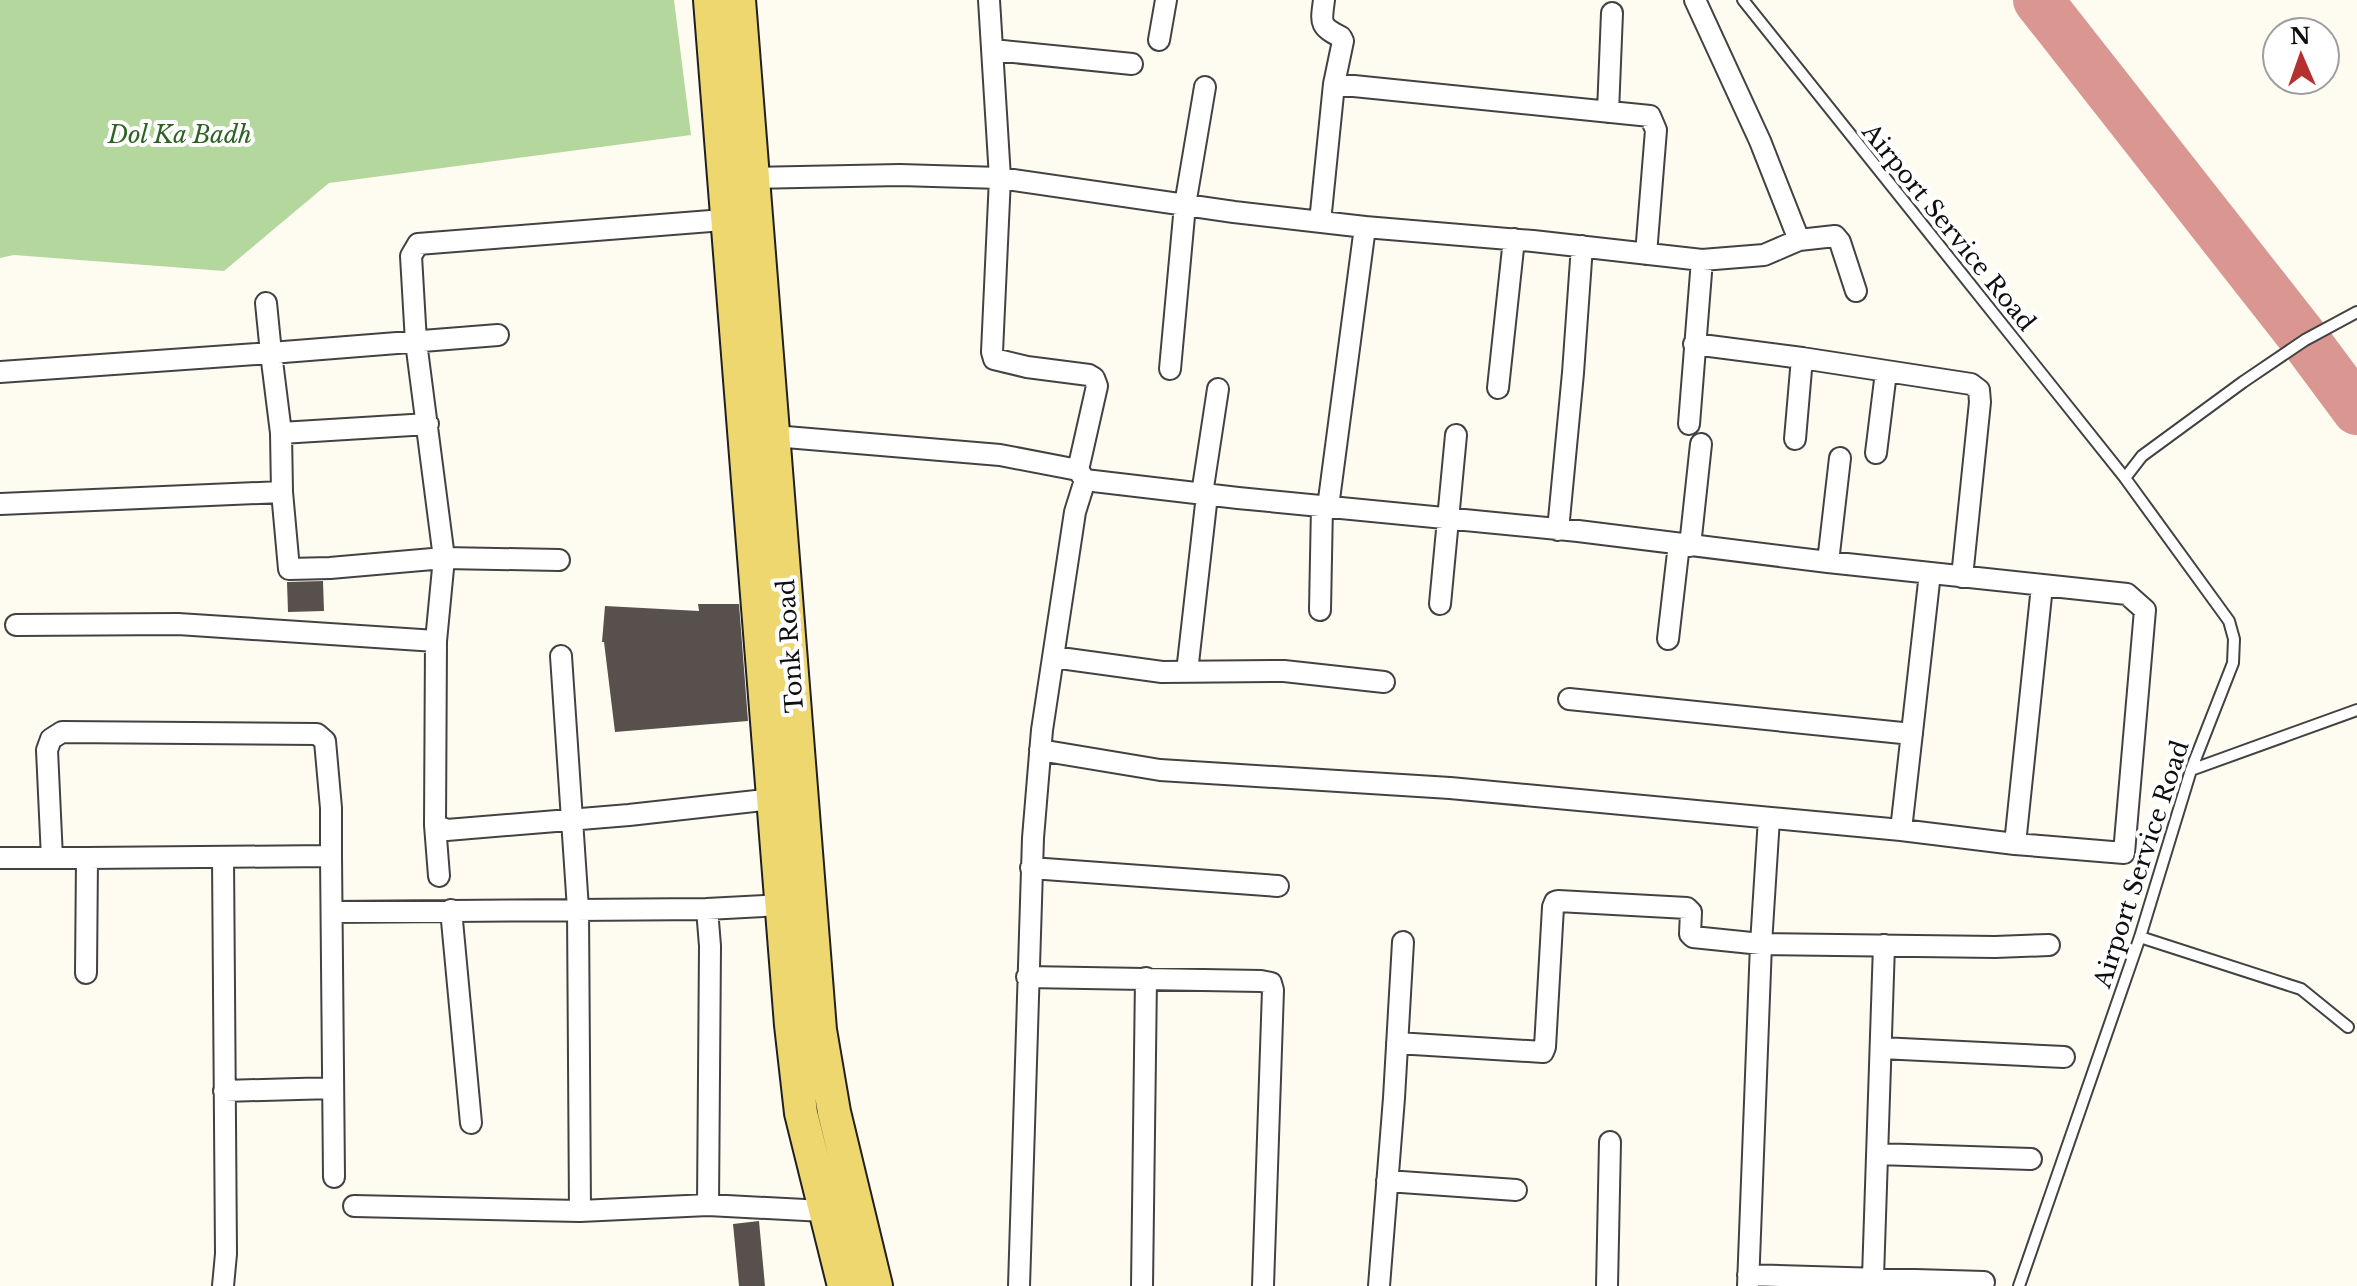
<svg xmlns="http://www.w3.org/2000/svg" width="2357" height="1286" font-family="'Libre Baskerville',serif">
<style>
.forest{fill:#b4d79d}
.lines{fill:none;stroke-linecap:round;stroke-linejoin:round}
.taxiway{stroke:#da9690;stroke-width:50}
.building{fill:#57504c}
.lane-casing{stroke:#424242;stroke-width:14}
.street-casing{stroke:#424242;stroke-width:24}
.primary-casing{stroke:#202020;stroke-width:36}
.lane{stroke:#fff;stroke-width:10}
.street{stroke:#fff;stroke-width:20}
.primary{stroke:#efd770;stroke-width:32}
.labels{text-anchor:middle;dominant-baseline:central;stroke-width:8;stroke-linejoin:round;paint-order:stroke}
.park-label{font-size:24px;font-style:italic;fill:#2c6323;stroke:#fff}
.street-label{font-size:24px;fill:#0f0f0f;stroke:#fff}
</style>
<rect width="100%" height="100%" fill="#fefcf1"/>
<path class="forest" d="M0,0H674L691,135L329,183L224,271L14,255L0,258Z"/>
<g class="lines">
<path class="taxiway" d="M2038,0L2305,340L2357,410"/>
</g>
<path class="building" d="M323,581L324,611L288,612L287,582Z
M698,604H739L748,721L615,732L604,642H602L605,606L699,611Z
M759,1221L765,1286H739L733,1224Z"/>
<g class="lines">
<g class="lane-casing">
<path id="lane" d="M1743,0L2125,478L2229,621L2234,639L2233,663L2191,770L2140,937L2019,1286
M2125,478L2142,456L2243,382L2305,340L2357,312
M2191,770L2357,710
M2140,937L2301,989L2348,1027"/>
</g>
<g class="street-casing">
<path id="street" d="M1324,0C1321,23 1319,26 1341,37L1343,41L1334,84
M1159,40L1166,0
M993,50L1132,64
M1608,112L1612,13
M753,178L900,175L1000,178L989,0
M1320,222L1334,84L1650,116L1656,130L1646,254
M1799,240L1835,236L1840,242L1856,291
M266,303L271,353L498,335
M1694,344L1802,358L1795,439
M1802,358L1971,384L1979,390L1980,402L1962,577
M1170,369L1185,205L1205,87
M0,372L271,353L281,433L282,492L0,504
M1498,388L1514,239
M1689,424L1702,260
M281,433L428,424
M774,436L1000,455L1078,470L1085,480L1238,498L1578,531L1828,562L2127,594L2145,610L2124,853L2015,844L2042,586
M1876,453L1886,372
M1078,470L1097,386L1094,378L1089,375L1027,367L994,359L992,352L1000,178L1234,212L1365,227L1533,241L1702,260L1764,255L1799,240L1760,141L1695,0
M1202,494L1218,389
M1328,507L1365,227
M1558,530L1573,373L1582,246
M1690,546L1701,444
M559,560L444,558L416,342L411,256L418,244L736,219
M1828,562L1840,458
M1930,573L1901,830L2015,844
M1440,604L1456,435
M1320,610L1322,506
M16,625L178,624L436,641L444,558L330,568L289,569L282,492
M1668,639L1679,544
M436,641L435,825L447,830L629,815L773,799
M561,656L578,909L580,1211
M1053,657L1162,672L1284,671L1384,682
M1187,672L1207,495
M1569,699L1912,734
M1040,750L1160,770L1450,788L1901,830
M1769,818L1761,944L1995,947L2049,945
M435,825L439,876
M331,856L334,1177
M223,857L226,1254L223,1286
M0,858H87L331,856V808L325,741L317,734L62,732L51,739L47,750L52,858
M1031,868L1278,886
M707,909L710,946L708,1205
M451,910L471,1123
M332,912L707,909L782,905
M86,973L87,858
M1027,977L1261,981L1271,983L1273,990L1263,1286
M1397,1043L1543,1052L1545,1047L1553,907L1555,902L1558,901L1687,908L1691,912L1690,934L1693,937L1761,944L1748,1286
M1881,1048L2064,1057
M224,1091L333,1088
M1877,1154L2031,1159
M1387,1181L1516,1190
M354,1206L580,1211L708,1205L824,1211
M1748,1275L1984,1282
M1873,1277L1884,945
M1019,1286L1033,838L1042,730L1075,512L1085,480
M1142,1286L1146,978
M1379,1286L1394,1098L1403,942
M1607,1286L1610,1142"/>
</g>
<g class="primary-casing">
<path id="primary" d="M710,0L791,1025L801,1113L844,1286
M739,0L820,1030L834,1112L876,1286"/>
</g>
<use href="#lane" class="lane"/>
<use href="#street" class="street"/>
<use href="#primary" class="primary"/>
</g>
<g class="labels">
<g class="park-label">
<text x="180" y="134">Dol Ka Badh</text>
</g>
<g class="street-label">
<text transform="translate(1949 227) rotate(51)">Airport Service Road</text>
<text transform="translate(790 646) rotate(-94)">Tonk Road</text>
<text transform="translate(2141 864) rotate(-72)">Airport Service Road</text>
</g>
</g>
<g transform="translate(2301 56) rotate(358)"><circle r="38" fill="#ffffff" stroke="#9f9f9f" stroke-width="2"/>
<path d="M0-6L14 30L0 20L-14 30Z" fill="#b6302f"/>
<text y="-12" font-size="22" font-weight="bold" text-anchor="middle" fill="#0f0f0f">N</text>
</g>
</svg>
